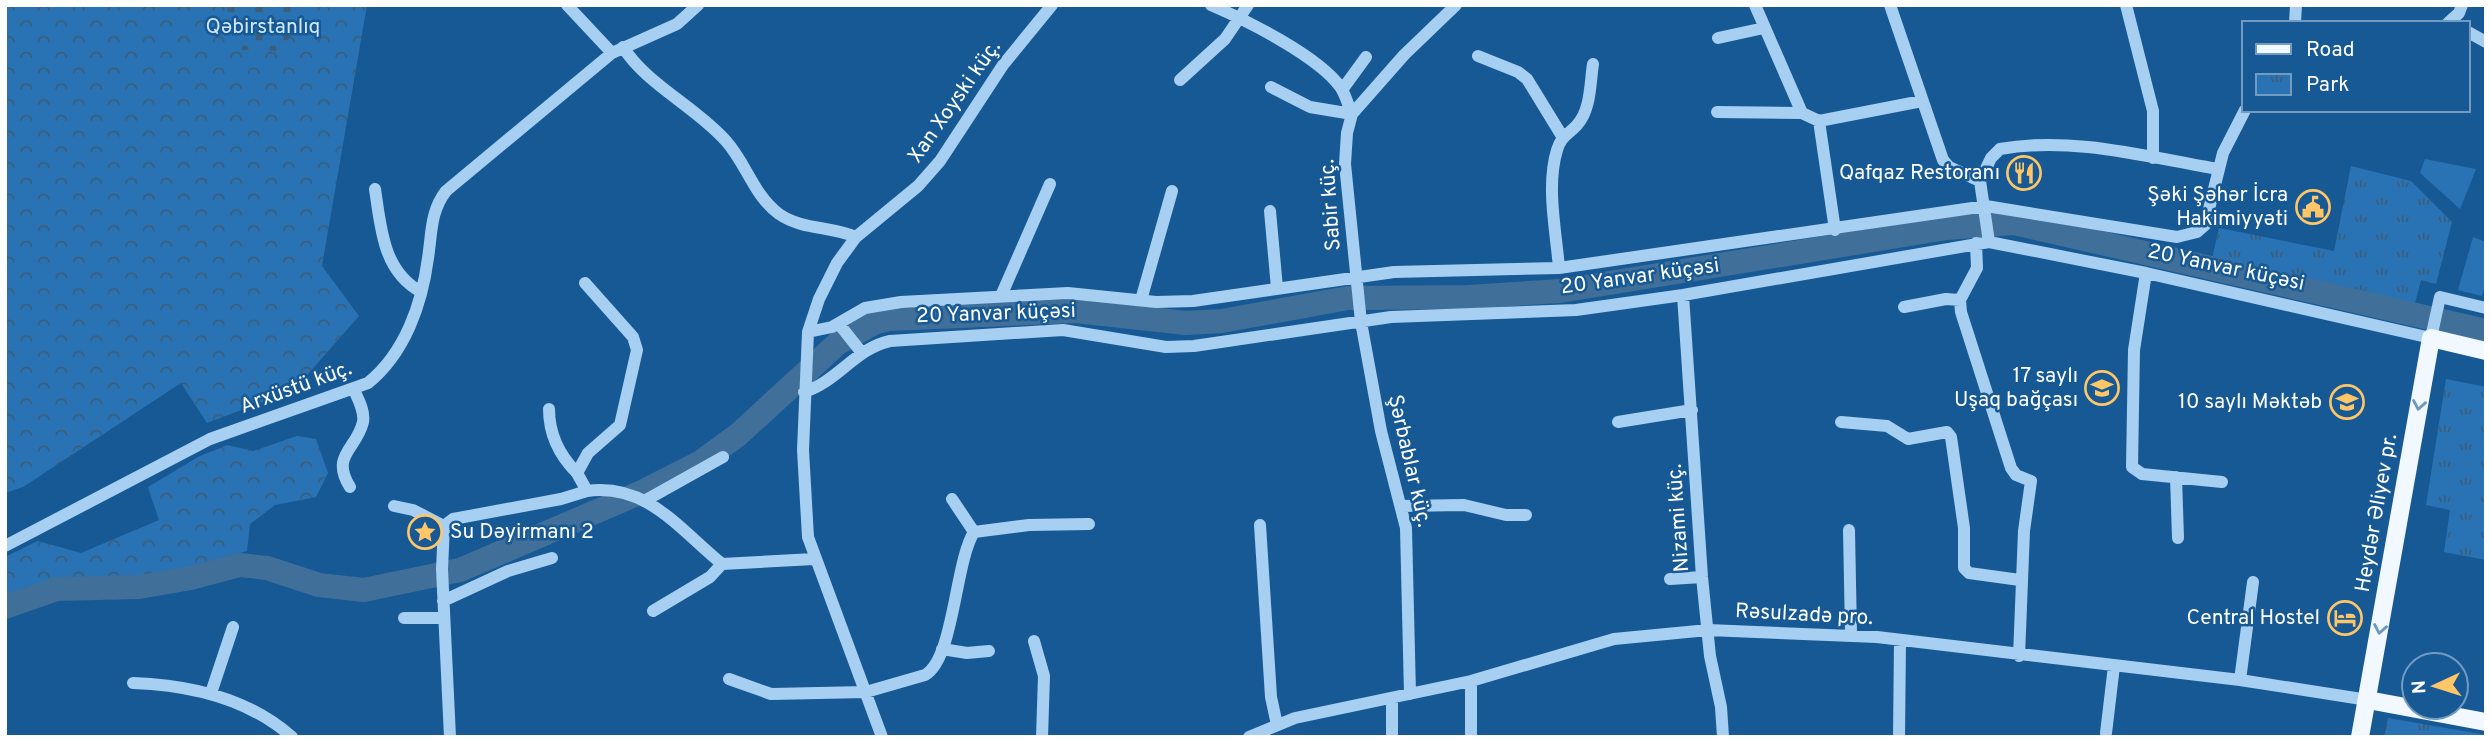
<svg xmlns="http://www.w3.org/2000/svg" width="2491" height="742" font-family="Overpass,sans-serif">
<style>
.green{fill:#2973b4}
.forest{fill:url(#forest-crowns)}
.cemetery{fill:url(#cemetery-stones)}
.park{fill:url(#park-tufts)}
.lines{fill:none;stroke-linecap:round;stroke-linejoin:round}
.river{stroke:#406f9a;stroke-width:24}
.minor{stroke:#a7cff1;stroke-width:12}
.major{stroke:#f1f8ff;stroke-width:18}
.oneway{stroke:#6e99bf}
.labels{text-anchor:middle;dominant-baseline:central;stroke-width:5;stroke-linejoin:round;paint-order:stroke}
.park-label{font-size:21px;fill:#cee7fc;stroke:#165995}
.street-label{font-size:21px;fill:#fff;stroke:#165995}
.poi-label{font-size:21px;fill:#fff;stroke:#165995;text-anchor:end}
</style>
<defs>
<pattern id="forest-crowns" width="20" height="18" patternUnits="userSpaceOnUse" patternTransform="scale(1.75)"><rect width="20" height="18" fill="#2973b4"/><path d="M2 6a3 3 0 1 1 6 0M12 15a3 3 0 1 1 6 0" fill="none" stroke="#3c5e7b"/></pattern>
<pattern id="cemetery-stones" width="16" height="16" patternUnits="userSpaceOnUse" patternTransform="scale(1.75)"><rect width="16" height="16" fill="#2973b4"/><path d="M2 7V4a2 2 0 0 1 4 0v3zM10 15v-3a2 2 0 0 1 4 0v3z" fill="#3c5e7b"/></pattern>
<pattern id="park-tufts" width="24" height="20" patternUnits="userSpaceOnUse" patternTransform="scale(1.75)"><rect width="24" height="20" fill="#2973b4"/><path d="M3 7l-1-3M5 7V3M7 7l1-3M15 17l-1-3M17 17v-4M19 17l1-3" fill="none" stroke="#3c5e7b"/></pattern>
</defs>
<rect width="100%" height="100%" fill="#165995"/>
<path class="green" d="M2425,159L2476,169L2460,209L2420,173Z
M2473,237L2486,242V283L2482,296L2458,290Z"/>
<path class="forest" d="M5,5H367L322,266L359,316L294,390L207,423L181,383L23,487L5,493Z
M297,436L316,439L328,473L316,497L275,505L250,524L247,551L143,579L54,578L5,599V557L38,541L81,553L159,520L148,487L198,457L227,445L253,451Z"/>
<path class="cemetery" d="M224,5H299L285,51L242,50Z"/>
<path class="park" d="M2351,166L2411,181L2452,222L2436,284L2421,280L2413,311L2211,263L2219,228L2334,251Z
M2446,379L2486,387V560L2444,552L2450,510L2426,505Z
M2388,718L2486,735V737H2384Z"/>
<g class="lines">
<path class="river" d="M5,607L57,589L139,587L191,578L240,565L267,568L319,585L364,590L460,570L644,491L701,462L739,434L838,343L874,323L889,319L1075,311L1186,323L1222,321L1348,298L1468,297L1560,291L1947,228L2014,223L2486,331"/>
<path class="minor" d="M567,5L612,53
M1211,5C1246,20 1320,57 1341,88C1346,96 1348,105 1352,114L1310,107L1271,87
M1755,5L1802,113L1819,121L1835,230
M1890,5L1943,160L1949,167L1980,181L1989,242
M2126,5L2153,111V158
M2295,23L2296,5
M2448,23L2459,13L2462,5
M2468,32L2486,42
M1718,38L1764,28
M623,47C646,84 696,107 726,141C746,163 754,196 779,214C802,230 831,226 856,237
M1478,56L1518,72L1527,79L1562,136
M1180,80L1225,39L1248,5
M1342,90L1366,57
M1717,112L1802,113
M1819,121L1922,101
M1980,181L1991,158L2000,149C2072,136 2147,157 2218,169
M375,189C381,229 383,271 421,292
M1270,211L1277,288
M1976,243L1977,268L1960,300L1961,312L2011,468L2016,475L2031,481L2024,531L2019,656
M1559,268C1556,231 1546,186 1557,150C1561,136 1568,135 1577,125C1591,110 1590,83 1593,64
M2146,273L2134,350L2132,467L2142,474L2222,482
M585,283L633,337L637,350L620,425L588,453L577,473L587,491C647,483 679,529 722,564L814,559
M1683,295L1702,577L1710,656L1721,707L1723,737
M1001,296L1050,184
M1141,300L1172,191
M1904,307L1946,299L1960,300
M839,324L862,353
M808,332L832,327L865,308L901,302L1068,293L1156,302L1193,301L1394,272L1559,268L1986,206L2177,237L2197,232L2205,225L2223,153L2245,110
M804,392C837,382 856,348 890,341L1063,330L1166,347L1194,346L1391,317L1576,310L1683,295L1989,242L2146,273L2431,338L2440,297L2486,308
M549,409C549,435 559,455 577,473
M1618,422L1692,410
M1841,422L1887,426L1908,439L1947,432L1951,437L1964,528V568L1969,573L2020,580
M2176,477L2178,538
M350,487C330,455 357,449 363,422C365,411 358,399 354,390
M952,499L974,532
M646,500L723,457
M394,506L413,510L444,526
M1402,506L1464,505L1506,515H1526
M1260,525L1271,697L1277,725
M1849,530L1851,634
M5,546L210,439L368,383C405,353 422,304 428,258C432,233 430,212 446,191L612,53L677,24L698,5
M1670,579L1702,577
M443,601L508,571L552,558
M653,611L710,577L722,564
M404,618H444
M1034,641L1044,676L1042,737
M942,649L967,653L989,651
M729,679L771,694L866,692L925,675C954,659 955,562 974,532L1029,525L1089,524
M2240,680L2253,582
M133,683C190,685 248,698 292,737
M211,693L233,627
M1410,694L1406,528L1381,431L1361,322L1345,164L1347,133L1352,114L1404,55L1456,5
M2106,733L2114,666
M450,737L442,569L444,526L453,519L561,499L587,491
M882,737L808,537L803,450L808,332L819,299L837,263L856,237L918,186L940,161L1003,65L1052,5
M1249,737L1295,718L1471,681L1614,639L1708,630L1877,637L2240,680L2368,700
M1392,737V699
M1471,737V681
M1899,737L1900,640"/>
<path class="major" d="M2368,700L2486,722
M2360,737L2431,338L2486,351"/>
</g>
<defs><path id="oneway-chevron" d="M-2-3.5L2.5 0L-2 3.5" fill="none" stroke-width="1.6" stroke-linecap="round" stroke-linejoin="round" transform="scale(1.75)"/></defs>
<g class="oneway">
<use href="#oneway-chevron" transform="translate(2419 405) rotate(100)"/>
<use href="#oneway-chevron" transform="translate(2380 629) rotate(100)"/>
</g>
<defs>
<g id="restaurant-ring" transform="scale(1.75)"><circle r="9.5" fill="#165995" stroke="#ffc667" stroke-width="1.5"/><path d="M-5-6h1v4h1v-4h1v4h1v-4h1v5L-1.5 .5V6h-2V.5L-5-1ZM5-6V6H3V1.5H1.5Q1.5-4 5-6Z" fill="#ffc667"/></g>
<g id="civic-ring" transform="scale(1.75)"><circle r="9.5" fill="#165995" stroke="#ffc667" stroke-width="1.5"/><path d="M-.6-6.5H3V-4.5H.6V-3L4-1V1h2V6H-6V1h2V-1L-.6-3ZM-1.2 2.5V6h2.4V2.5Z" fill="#ffc667"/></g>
<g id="school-ring" transform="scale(1.75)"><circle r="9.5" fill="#165995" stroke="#ffc667" stroke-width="1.5"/><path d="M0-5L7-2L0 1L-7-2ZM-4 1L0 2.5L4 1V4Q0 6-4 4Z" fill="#ffc667"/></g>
<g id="sight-ring" transform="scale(1.75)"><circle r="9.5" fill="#165995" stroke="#ffc667" stroke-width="1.5"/><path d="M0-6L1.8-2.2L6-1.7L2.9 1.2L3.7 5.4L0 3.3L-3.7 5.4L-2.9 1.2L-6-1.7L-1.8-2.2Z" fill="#ffc667"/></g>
<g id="hotel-ring" transform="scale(1.75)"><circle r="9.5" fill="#165995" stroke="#ffc667" stroke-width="1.5"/><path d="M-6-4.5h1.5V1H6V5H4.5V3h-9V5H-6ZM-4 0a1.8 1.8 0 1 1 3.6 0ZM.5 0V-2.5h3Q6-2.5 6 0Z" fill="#ffc667"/></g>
</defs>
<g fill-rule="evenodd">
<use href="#restaurant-ring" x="2024" y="173"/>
<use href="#civic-ring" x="2313" y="207"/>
<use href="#school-ring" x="2102" y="388"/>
<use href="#school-ring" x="2347" y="402"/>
<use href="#sight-ring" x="425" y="532"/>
<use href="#hotel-ring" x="2345" y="618"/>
</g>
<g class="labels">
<g class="park-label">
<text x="263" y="27">Qəbirstanlıq</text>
</g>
<g class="street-label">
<text transform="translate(955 102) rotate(-55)">Xan Xoyski küç.</text>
<text transform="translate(1331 205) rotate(-94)">Sabir küç.</text>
<text transform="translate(2226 268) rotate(12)">20 Yanvar küçəsi</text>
<text transform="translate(1640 277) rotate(-8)">20 Yanvar küçəsi</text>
<text transform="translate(996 314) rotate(-2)">20 Yanvar küçəsi</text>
<text transform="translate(296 388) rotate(-20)">Arxüstü küç.</text>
<text transform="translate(1409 461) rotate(77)">Şərbablar küç.</text>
<text transform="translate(2377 513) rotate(-80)">Heydər Əliyev pr.</text>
<text transform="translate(1679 518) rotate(-94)">Nizami küç.</text>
<text transform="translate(1804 615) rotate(3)">Rəsulzadə pro.</text>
</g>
<g class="poi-label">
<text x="2000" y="173">Qafqaz Restoranı</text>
<text x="2288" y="195">Şəki Şəhər İcra<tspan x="2288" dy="24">Hakimiyyəti</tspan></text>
<text x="2078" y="376">17 saylı<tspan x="2078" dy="24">Uşaq bağçası</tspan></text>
<text x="2322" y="402">10 saylı Məktəb</text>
<text x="450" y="532" text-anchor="start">Su Dəyirmanı 2</text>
<text x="2320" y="618">Central Hostel</text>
</g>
</g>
<rect width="2491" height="742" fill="none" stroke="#ffffff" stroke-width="14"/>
<rect x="2242" y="21" width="228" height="91" fill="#165995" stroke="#739bbf" stroke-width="2"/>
<rect x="2256" y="44" width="35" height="10" fill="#f1f8ff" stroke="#739bbf" stroke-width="2"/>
<text x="2306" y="56" font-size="21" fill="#ffffff">Road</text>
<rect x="2256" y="74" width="35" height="21" fill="url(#park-tufts)" stroke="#739bbf" stroke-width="2"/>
<text x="2306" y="91" font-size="21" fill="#ffffff">Park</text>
<g transform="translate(2435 686) rotate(266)"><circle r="33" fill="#165995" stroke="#739bbf" stroke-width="2"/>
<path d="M0-5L12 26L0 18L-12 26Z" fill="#ffc667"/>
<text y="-10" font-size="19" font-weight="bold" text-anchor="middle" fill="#ffffff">N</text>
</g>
</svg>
